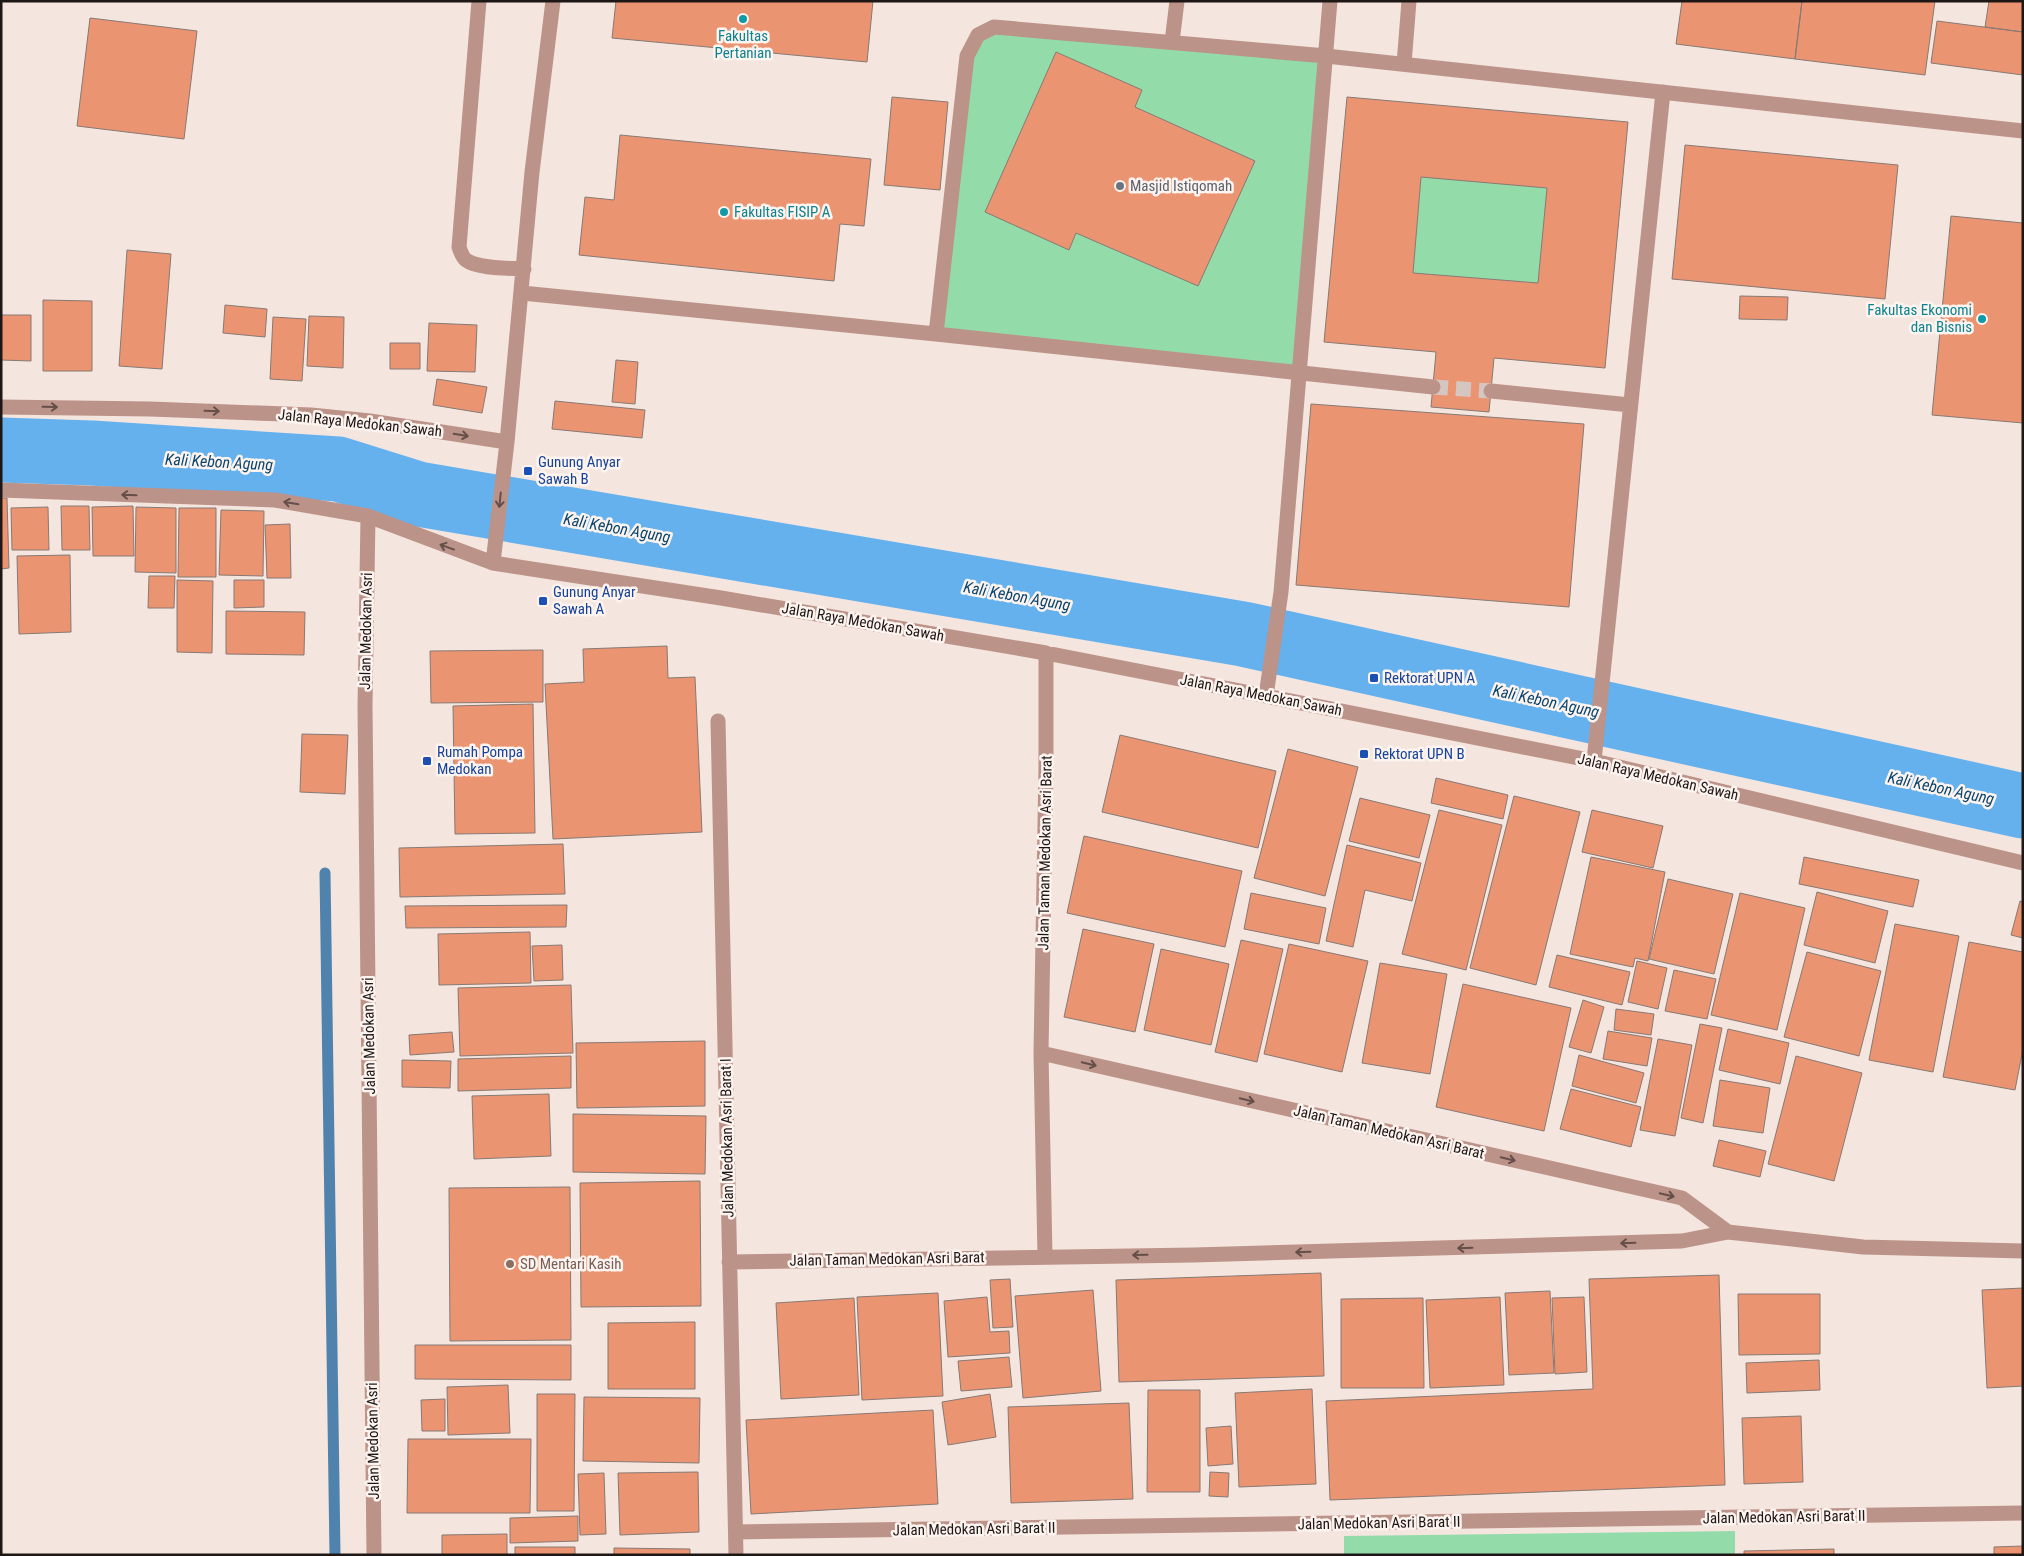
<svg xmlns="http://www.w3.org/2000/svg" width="2024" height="1556" font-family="'Roboto Condensed',sans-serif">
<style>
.green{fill:#94dbaa}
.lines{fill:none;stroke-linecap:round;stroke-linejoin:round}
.stream{stroke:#4f83ad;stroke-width:11}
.river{stroke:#65b1ee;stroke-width:65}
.building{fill:#eb9471;stroke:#877974;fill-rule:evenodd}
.minor-tunnel{stroke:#d5c6c1;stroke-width:15;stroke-dasharray:15 8;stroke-linecap:butt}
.minor{stroke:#bc9389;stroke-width:15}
.oneway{stroke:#654f49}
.culture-dot{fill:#0f9aa8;stroke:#fdf4f0;stroke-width:2}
.worship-dot{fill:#6b7280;stroke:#fdf4f0;stroke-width:2}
.transit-dot{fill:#1a4fb4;stroke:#fdf4f0;stroke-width:2}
.education-dot{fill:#8d6e63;stroke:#fdf4f0;stroke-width:2}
.labels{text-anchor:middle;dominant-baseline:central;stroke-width:5;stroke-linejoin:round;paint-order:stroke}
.culture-label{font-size:15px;fill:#0d838f;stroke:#fdf4f0}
.worship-label{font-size:15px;fill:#5b616d;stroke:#fdf4f0;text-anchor:start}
.street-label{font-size:15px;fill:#1d1715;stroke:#fdf4f0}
.transit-label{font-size:15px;fill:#164399;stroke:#fdf4f0;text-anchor:start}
.education-label{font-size:15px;fill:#785e54;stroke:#fdf4f0;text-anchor:start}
.water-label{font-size:16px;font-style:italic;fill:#0a456d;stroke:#fdf4f0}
</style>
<rect width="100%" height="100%" fill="#f5e5df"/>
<path class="green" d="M985,30L1326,56L1299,374L936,334L967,56Z
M1421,177L1547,188L1538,283L1413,273Z
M1735,1531V1555H1344V1536Z"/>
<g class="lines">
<path class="stream" d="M325,873L335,1555"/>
<path class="river" d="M1,450L92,453L338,469L418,494L1243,634L2023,806"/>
</g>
<path class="building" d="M616,1H873L867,62L612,38Z
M1682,1H1802L1795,59L1676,44Z
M1802,1H1935L1925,75L1795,59Z
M1989,1H2023V32L1985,27Z
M90,18L197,31L184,139L77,126Z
M1937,21L2023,32V75L1931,63Z
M1056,52L1142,90L1135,107L1255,161L1198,286L1076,233L1069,250L985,212Z
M892,97L948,102L940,190L884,185Z
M1347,97L1628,122L1605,368L1494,358L1489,412L1431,407L1436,352L1324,342ZM1421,177L1547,188L1538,283L1413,273Z
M620,135L871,159L864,226L840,224L834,281L579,255L585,197L614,200Z
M1685,145L1898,165L1885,299L1672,279Z
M1951,216L2023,223V423L1932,415Z
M127,250L171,254L162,369L119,366Z
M1740,296L1788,297L1787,320L1739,319Z
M43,300L92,301V371H43Z
M225,305L267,309L265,337L223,333Z
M1,315H31V361L1,360Z
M309,316L344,317L343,368L307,366Z
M273,317L306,319L302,381L270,379Z
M429,323L477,325L475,372L427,371Z
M390,343H420V369H390Z
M616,360L638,362L635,404L612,402Z
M437,379L487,387L482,413L433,405Z
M555,401L645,410L642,438L552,429Z
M1311,404L1584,424L1569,607L1296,585Z
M1,498H7L9,568L1,569Z
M61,506H89L90,550H62Z
M133,506L134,556H93L92,507Z
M48,507L49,550H12L11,508Z
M136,507L176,508V573L135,572Z
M179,508H216V577H178Z
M221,510L264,511L263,576L219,575Z
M290,524L291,578H267L265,525Z
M70,555L71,632L19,634L17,556Z
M149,576H175L174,608H148Z
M177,580L213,581L212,653L177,652Z
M234,580H264V607L234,608Z
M226,611L305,612L304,655L226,654Z
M667,646L668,678L695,677L702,832L553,839L545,684L584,682L583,649Z
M543,650V702L431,703L430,651Z
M533,704L535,833L455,834L453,706Z
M302,734L348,735L345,794L300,792Z
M1120,735L1276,771L1258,848L1102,812Z
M1288,749L1358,767L1325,896L1254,878Z
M1436,778L1508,795L1503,819L1431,803Z
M1514,796L1580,812L1536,985L1470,968Z
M1360,798L1430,815L1419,858L1349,841Z
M1439,810L1502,825L1466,970L1402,954Z
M1592,810L1663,826L1653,868L1582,852Z
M1084,836L1242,871L1225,947L1067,913Z
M563,844L565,894L400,897L399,848Z
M1347,845L1421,863L1412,901L1365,890L1353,947L1326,941Z
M1591,857L1665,872L1648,961L1635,958L1633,967L1570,954Z
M1804,857L1919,880L1913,907L1799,884Z
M1668,879L1733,894L1714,974L1649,959Z
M1817,892L1888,911L1875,963L1804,945Z
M1251,893L1326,908L1319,944L1244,929Z
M1740,893L1805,908L1777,1030L1711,1015Z
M2020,901L2023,902V938L2011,935Z
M567,905L566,927L406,928L405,906Z
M1895,924L1959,936L1933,1072L1869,1060Z
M1083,929L1154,944L1135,1032L1064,1017Z
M530,932L531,983L439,985L438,934Z
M1241,940L1283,949L1257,1062L1215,1052Z
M1969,942L2023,952V1049L2015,1090L1943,1077Z
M1289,944L1368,961L1342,1072L1264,1054Z
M562,945L563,980L534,981L532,946Z
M1161,949L1229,964L1211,1045L1144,1030Z
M1807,952L1881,971L1859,1056L1784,1037Z
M1557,955L1630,972L1622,1005L1549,987Z
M1637,961L1667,968L1658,1009L1628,1002Z
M1380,963L1447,974L1430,1074L1362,1063Z
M1674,970L1716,979L1707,1019L1665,1011Z
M1463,984L1571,1008L1544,1131L1436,1107Z
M571,985L573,1053L460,1056L458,988Z
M1583,1000L1604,1007L1591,1053L1569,1047Z
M1616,1009L1654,1014L1651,1035L1614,1030Z
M1700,1024L1722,1028L1703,1123L1681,1118Z
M1728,1029L1789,1043L1780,1084L1719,1070Z
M1608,1031L1652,1038L1647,1066L1603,1059Z
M452,1032L454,1052L410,1055L409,1035Z
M1658,1039L1692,1045L1675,1136L1640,1130Z
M705,1041V1106L577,1108L576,1043Z
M1579,1055L1644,1073L1636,1103L1572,1086Z
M571,1056V1088L458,1091V1059Z
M1796,1056L1862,1073L1834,1181L1768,1164Z
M402,1060L451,1061L450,1088L402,1087Z
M1720,1080L1770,1088L1763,1133L1713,1126Z
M1571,1089L1641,1107L1631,1147L1560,1129Z
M549,1094L551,1156L474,1159L472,1096Z
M573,1114L706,1116L705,1174L573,1172Z
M1719,1140L1766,1151L1760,1177L1713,1166Z
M700,1181L701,1306L581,1307L580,1183Z
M570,1187L571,1340L450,1341L449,1188Z
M1321,1273L1324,1376L1119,1382L1116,1280Z
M1719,1275L1725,1485L1330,1500L1326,1401L1593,1389L1589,1279Z
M1010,1279L1013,1327L993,1328L990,1280Z
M2023,1288V1386L1987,1388L1982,1290Z
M1093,1290L1101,1391L1023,1398L1015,1296Z
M1550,1291L1554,1373L1509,1375L1505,1293Z
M938,1293L943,1396L862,1400L857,1297Z
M1738,1294H1820V1354L1739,1355Z
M987,1297L990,1332L1009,1331L1010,1353L948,1357L944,1301Z
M1500,1297L1504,1385L1430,1388L1426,1300Z
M1584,1297L1587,1372L1555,1374L1552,1298Z
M854,1298L859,1395L781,1399L776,1303Z
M1423,1298L1424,1388H1341V1299Z
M695,1322V1389H608V1323Z
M415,1345H571V1380L415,1379Z
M1009,1357L1012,1387L961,1391L958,1361Z
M1819,1360L1820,1390L1747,1393L1746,1363Z
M508,1385L510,1433L448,1435L447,1387Z
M1312,1389L1316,1484L1239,1487L1235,1393Z
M1148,1390H1200V1492H1147Z
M537,1394H575L574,1511H537Z
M990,1394L996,1437L948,1445L942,1402Z
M584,1397L700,1398L699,1463L583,1461Z
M445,1399V1431H422L421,1400Z
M1129,1403L1133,1499L1011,1503L1008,1407Z
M933,1410L938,1504L751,1514L746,1420Z
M1801,1416L1803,1482L1744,1484L1742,1418Z
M1231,1426L1233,1464L1208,1466L1206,1428Z
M408,1439H531L530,1513H407Z
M698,1472L699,1532L620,1535L618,1473Z
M1210,1472L1229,1473L1228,1497L1209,1496Z
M604,1473L606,1534L580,1535L578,1474Z
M578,1516V1541L510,1543V1518Z
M507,1534V1555H442V1535Z
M2023,1546V1555H1994V1547Z
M515,1547H575V1555H515Z
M614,1548L690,1549V1555H614Z
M1834,1549V1555H1744V1551Z"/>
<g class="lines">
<path class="minor-tunnel" d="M1433,387L1491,391"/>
<path class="minor" d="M479,1L459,247C461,252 462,257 466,260C478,269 509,268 524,269
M1172,42L1177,1
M1404,64L1409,1
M522,293L936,334
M1433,387L936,334L967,56L978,35L994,27L1326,56L2023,131
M1491,391L1630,405
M1,407L150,409L311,415L370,421L507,442L493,563
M507,442L532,172L553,1
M1,490L275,500L368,516L493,563L721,598L1046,653L1266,696L1594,761L2023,863
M368,516L365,706L374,1555
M1266,696L1281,592L1330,1
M718,721L736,1555
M1594,761L1663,92
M1041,1053L1682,1198L1728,1232
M1045,1257L1041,1053L1046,767V653
M729,1262L1194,1255L1682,1241L1728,1232L1863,1247L2023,1251
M736,1532L2023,1513"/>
</g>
<defs><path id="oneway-shaft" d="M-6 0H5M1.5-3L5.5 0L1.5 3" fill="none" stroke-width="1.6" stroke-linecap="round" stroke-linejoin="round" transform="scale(1.25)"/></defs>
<g class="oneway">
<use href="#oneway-shaft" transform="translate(50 407) rotate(1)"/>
<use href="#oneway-shaft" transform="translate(212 411) rotate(2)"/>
<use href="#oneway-shaft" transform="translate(461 435) rotate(9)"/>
<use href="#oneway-shaft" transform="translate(129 495) rotate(-178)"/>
<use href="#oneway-shaft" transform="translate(500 500) rotate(96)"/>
<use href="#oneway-shaft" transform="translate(291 503) rotate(-170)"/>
<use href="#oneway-shaft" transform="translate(447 547) rotate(-160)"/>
<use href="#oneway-shaft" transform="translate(1089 1064) rotate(13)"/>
<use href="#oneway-shaft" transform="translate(1247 1100) rotate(13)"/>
<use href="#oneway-shaft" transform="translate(1508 1159) rotate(13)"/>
<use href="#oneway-shaft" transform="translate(1667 1195) rotate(13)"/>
<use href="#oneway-shaft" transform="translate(1628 1243) rotate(178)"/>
<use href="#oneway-shaft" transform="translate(1465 1248) rotate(178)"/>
<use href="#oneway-shaft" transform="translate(1303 1252) rotate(178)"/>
<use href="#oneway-shaft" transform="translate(1140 1255) rotate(179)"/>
</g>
<g class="culture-dot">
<circle cx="743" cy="19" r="5"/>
<circle cx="724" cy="212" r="5"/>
<circle cx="1982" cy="319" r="5"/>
</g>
<circle class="worship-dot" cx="1120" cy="186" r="5"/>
<g class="transit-dot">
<rect x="523" y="466" width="10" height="10" rx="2.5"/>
<rect x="538" y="596" width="10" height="10" rx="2.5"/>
<rect x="1369" y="673" width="10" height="10" rx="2.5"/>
<rect x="1359" y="749" width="10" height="10" rx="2.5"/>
<rect x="422" y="756" width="10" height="10" rx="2.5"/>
</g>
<circle class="education-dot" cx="510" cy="1264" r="5"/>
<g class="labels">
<g class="culture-label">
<text x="743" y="36">Fakultas<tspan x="743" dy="17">Pertanian</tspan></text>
<text x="734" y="212" text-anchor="start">Fakultas FISIP A</text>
<text x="1972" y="310" text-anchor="end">Fakultas Ekonomi<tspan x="1972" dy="17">dan Bisnis</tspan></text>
</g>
<g class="worship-label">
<text x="1130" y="186">Masjid Istiqomah</text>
</g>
<g class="street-label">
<text transform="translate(360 423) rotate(6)">Jalan Raya Medokan Sawah</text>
<text transform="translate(863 622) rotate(10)">Jalan Raya Medokan Sawah</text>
<text transform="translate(366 631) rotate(-89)">Jalan Medokan Asri</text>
<text transform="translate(1261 695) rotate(11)">Jalan Raya Medokan Sawah</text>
<text transform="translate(1658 777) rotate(13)">Jalan Raya Medokan Sawah</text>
<text transform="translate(1045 853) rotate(-89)">Jalan Taman Medokan Asri Barat</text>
<text transform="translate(369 1036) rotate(-91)">Jalan Medokan Asri</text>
<text transform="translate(1389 1132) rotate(13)">Jalan Taman Medokan Asri Barat</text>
<text transform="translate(727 1138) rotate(-91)">Jalan Medokan Asri Barat I</text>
<text transform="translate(887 1259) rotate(-1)">Jalan Taman Medokan Asri Barat</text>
<text transform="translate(373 1441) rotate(-91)">Jalan Medokan Asri</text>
<text transform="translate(1784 1517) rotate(-1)">Jalan Medokan Asri Barat II</text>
<text transform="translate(1379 1523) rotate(-1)">Jalan Medokan Asri Barat II</text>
<text transform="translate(974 1529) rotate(-1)">Jalan Medokan Asri Barat II</text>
</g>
<g class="transit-label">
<text x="538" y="462">Gunung Anyar<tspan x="538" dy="17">Sawah B</tspan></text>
<text x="553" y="592">Gunung Anyar<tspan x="553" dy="17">Sawah A</tspan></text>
<text x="1384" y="678">Rektorat UPN A</text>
<text x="437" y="752">Rumah Pompa<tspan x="437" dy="17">Medokan</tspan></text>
<text x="1374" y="754">Rektorat UPN B</text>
</g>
<g class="education-label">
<text x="520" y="1264">SD Mentari Kasih</text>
</g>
<g class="water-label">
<text transform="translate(219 462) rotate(3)">Kali Kebon Agung</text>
<text transform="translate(617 528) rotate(10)">Kali Kebon Agung</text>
<text transform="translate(1017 596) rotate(10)">Kali Kebon Agung</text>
<text transform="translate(1546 701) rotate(12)">Kali Kebon Agung</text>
<text transform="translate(1941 788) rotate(12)">Kali Kebon Agung</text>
</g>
</g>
<rect width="2024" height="1556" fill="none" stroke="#1d1715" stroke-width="5"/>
</svg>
